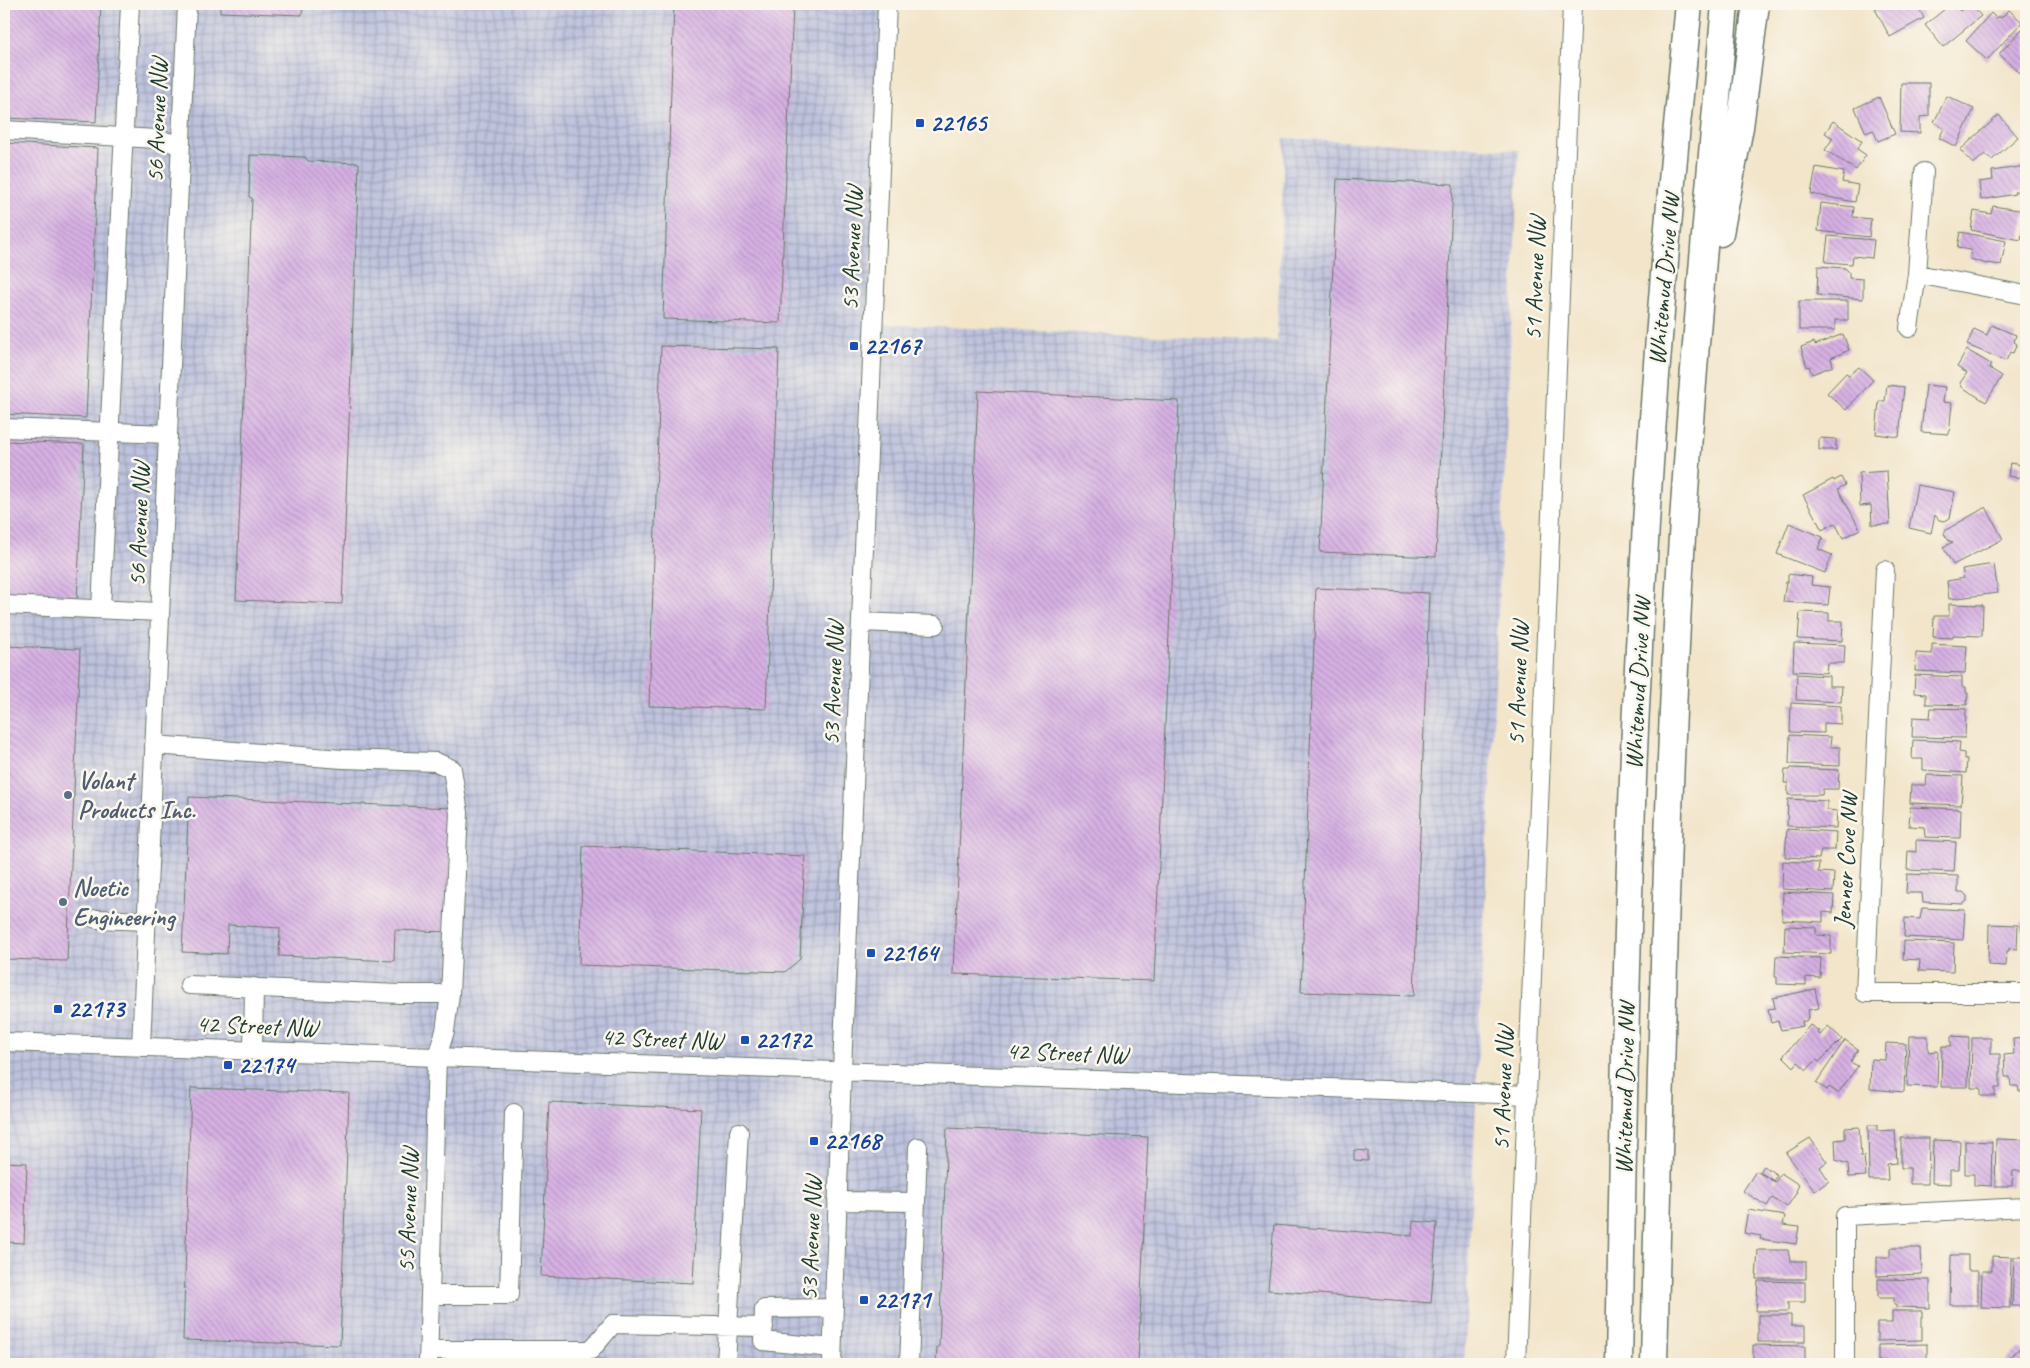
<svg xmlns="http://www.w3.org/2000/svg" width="2030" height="1368" font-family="Caveat,sans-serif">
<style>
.industrial{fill:url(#industrial-grid)}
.building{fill:url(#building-back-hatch)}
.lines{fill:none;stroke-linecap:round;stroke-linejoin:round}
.minor-casing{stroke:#697868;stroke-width:20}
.highway-casing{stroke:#697868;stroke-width:29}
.minor{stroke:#fff;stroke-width:18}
.highway{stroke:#fff;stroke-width:26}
.transit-dot{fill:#1a4fb4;stroke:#fbf7ec;stroke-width:2}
.service-dot{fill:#5c6f8a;stroke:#fbf7ec;stroke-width:2}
.labels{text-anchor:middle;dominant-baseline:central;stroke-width:5;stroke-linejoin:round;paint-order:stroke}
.street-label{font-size:25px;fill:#1f3d34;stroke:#fbf7ec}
.transit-label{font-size:25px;font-weight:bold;fill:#164399;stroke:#fbf7ec;text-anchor:start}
.service-label{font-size:25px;font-weight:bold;fill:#4e5e75;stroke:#fbf7ec;text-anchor:start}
</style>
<defs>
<pattern id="industrial-grid" width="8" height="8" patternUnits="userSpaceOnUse" patternTransform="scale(1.25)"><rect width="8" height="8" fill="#bec2dd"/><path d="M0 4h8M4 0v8" fill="none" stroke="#9a9fb4"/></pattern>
<pattern id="building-back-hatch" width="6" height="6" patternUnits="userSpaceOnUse" patternTransform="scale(1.25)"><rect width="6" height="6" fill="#d7b1e4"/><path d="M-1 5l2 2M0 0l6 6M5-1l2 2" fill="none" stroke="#ae91ba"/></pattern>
</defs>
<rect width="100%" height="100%" fill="#fbf7ec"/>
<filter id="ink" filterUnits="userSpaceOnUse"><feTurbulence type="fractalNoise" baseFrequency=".02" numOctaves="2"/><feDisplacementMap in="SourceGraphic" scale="10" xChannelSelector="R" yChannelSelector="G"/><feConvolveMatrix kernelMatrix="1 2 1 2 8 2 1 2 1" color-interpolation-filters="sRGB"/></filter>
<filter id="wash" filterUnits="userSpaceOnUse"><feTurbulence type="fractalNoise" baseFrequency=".0096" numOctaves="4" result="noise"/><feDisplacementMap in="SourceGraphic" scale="20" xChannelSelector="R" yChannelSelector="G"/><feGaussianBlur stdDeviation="1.12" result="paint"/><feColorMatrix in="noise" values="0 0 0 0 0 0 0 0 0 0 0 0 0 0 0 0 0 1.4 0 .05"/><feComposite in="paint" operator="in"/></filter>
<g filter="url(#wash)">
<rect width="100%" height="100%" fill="#f2e5ca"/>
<path class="industrial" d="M4,4H883L868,324L1277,341L1284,138L1519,150L1464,1364H4Z"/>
<g id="blocks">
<path class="building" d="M4,4H101L96,122L4,118Z
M220,4H303L302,15L220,12Z
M674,4H793L780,323L663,319Z
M1884,4H1921L1918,6L1924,18L1890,37L1875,9Z
M1951,4H1954L1960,11L1968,4H1971L1981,16L1943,47L1925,25Z
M2009,10L2022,22L1987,60L1966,41L1991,13L1996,18L1998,16L2001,18Z
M2022,29L2026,32V66L2020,73L1999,54Z
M1901,83H1929V116L1920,117V133L1900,132Z
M1947,96L1974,109L1956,147L1939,138L1944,129L1934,122Z
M1879,97L1895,134L1878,141L1873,130L1866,133L1855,108Z
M1999,115L2018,137L1992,160L1985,154L1973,164L1960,150Z
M1833,121L1862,141L1857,149L1866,155L1856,170L1825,150L1833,138L1825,133Z
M4,143L98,148L86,418L4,414Z
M250,155L305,157L308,161L359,163L342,604L236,600L252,198L249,197Z
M2026,166V190L2014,192L2015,194L1981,200L1979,182L1993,180L1992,171Z
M1816,167L1844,172L1842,182L1858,185L1855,202L1811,194Z
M1337,179L1453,184L1436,557L1320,552Z
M1821,203L1854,207L1853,217L1871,219L1869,237L1818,231Z
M1993,206L2025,211L2021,240L1971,230L1974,211L1991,214Z
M1960,232L2006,241L2001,265L1987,263V264L1970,259L1971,250L1957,248Z
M1828,236L1874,240L1872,258L1853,256L1852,264L1825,262Z
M1818,266L1845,268L1849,272V278L1863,279V299L1817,295Z
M1799,301H1848V320H1835V330H1799Z
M1991,325L2016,335L2014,342L2017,344L2013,353L2010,352L2006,361L1967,345L1974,329L1987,335Z
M1843,334L1849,350L1831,358L1833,366L1812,374L1809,366L1807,367L1801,347L1814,342L1815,345Z
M661,346L779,349L766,709L649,706Z
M1967,350L1991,364L1989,368L2002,376L1986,402L1962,387L1960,383L1967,373L1957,367Z
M1859,367L1873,380L1846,410L1827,393L1846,373L1849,375Z
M1887,385L1904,387L1899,437L1876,434L1879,401H1885Z
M1926,385L1945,387L1943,402L1952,403L1949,434L1921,432Z
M978,391L1179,401L1154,981L953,974L955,923H956Z
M1819,438L1836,439V450H1819Z
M4,441L84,444L77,602L4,599Z
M2010,463L2021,465L2019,478L2008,476Z
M1887,471L1890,524L1872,525L1871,505L1860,506L1859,473Z
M1841,477L1845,485L1838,489L1860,529L1843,538L1835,523L1822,530L1803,495L1833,479L1834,481Z
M1917,485L1955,492L1950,518L1945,521L1939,520L1935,515L1931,533L1909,528Z
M1986,507L2003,539L1953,565L1943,547L1953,542L1949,541L1944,534L1946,530Z
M1789,523L1823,537L1818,549L1832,555L1825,573L1777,554Z
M1994,564L1998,593L1949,599L1947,581L1964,578L1962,569Z
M1788,574L1812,577L1811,585L1830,587L1828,605L1783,602L1786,582H1788Z
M1316,588L1429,593L1414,996L1301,992Z
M1949,604L1983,605L1982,636L1953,635V638L1933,637L1934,616H1949Z
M1800,612L1829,613V621H1843L1842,641L1798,639Z
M1794,643L1845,645L1844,663H1827L1826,673L1793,671Z
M1932,644L1967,646L1965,673L1915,671L1916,653L1932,654Z
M4,646L80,649L67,961L4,959Z
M1797,674L1829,676V686H1842L1841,702L1796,700Z
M1915,675L1962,677V687H1966V693H1968L1967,705L1926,704V694L1914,693Z
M1791,703L1841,706V724L1824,723V733L1790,732Z
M1931,708L1966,709L1965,738L1912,737L1913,717L1930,718Z
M1790,735L1831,737L1830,747H1840V766L1789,764Z
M1913,740L1960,742L1959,752L1964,753V759H1967L1966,773L1923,770V759H1912Z
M1791,768L1839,770L1838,789H1823L1822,795H1788V783H1784L1785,770H1790Z
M1927,775L1963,776L1961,805L1910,803L1911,785H1926Z
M189,797L453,808L448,932L395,930L394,961L279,956L280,928L228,925L227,954L182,952Z
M1788,799L1827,801V810L1837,811L1836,828L1787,826Z
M1910,807L1961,809L1960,838L1925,837L1924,827L1909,826Z
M1787,829L1836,832L1835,850H1821L1819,859L1785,857Z
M1916,840L1956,842L1954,872L1907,870L1908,851L1916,852Z
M583,846L805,856L800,959L785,972L579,965Z
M1783,861L1819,863L1818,872L1834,873L1833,892L1782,889Z
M1907,874L1958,876V892H1963L1967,896V901L1963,904L1923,902L1922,893H1906Z
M1783,892L1834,895L1833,913L1823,912V922L1782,920Z
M1922,908L1965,910L1963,940L1904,937L1905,918L1920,919Z
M2026,921V949L2025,950L2021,922Z
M1989,924L2018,925L2017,949L2009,948V951H2007L2006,966L1988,965Z
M1785,926L1816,927V935L1831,936V954L1784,952Z
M1904,941L1954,943L1953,972L1919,971L1920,960L1903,959Z
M1776,956L1821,958L1820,978L1806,977V985L1777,984V977H1775Z
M1815,989L1819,1008L1808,1010L1809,1016L1806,1021H1802L1803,1026L1781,1030L1778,1021L1771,1023L1768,1009L1775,1008L1773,998Z
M1810,1025L1819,1031L1817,1032L1820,1035L1828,1026L1842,1039L1819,1062L1816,1060L1807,1070L1798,1062L1794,1067L1783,1056Z
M1909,1036H1928V1050L1929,1052L1938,1051L1937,1087L1907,1086Z
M1951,1036L1969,1037L1968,1087H1941L1942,1046H1951Z
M1972,1038H1991V1054H2000V1088H1995V1096H1981V1088H1971Z
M2026,1038V1091H2019L2018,1086H2011L2010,1077H2005L2004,1055L2014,1054L2013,1039Z
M1845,1040L1858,1049L1850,1062L1858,1066L1838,1093L1829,1087L1827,1090L1816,1083Z
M1886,1043L1906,1044L1904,1092L1870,1089L1871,1059L1885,1060Z
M191,1088L349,1093L340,1345L183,1340Z
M549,1102L701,1109L693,1283L541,1276Z
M1868,1125H1877V1131L1895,1130L1897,1163L1887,1164L1888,1180H1869Z
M1859,1127L1861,1157L1864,1156L1866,1176L1849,1177L1848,1164L1836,1160L1835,1140L1845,1139V1128Z
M947,1128L1148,1137L1138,1364H936L937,1347H939Z
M1810,1138L1827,1162L1820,1167L1829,1181L1815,1191L1786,1153Z
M1901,1138H1929L1928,1184H1910V1168H1901Z
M1996,1139L2024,1140L2023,1171H2013L2012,1186H1995Z
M1933,1140L1960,1141L1959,1170H1950V1184L1932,1183Z
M1965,1141L1992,1142L1991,1186L1974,1185V1174H1965Z
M1354,1150L1368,1151V1161L1354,1160Z
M4,1162L27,1163L24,1243L4,1242Z
M1764,1166L1777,1175L1773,1181L1760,1172Z
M1756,1171L1775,1182L1781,1173L1799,1185L1796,1191L1797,1192L1787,1207L1772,1198L1767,1206L1743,1191Z
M1748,1210L1785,1216L1783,1225L1799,1227L1796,1244L1760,1239L1761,1236L1744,1233Z
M1413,1221L1437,1223L1431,1303L1268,1290L1274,1225L1412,1236Z
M1890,1248H1921L1922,1274L1877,1276V1257H1890Z
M1758,1250H1788L1790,1261H1806V1279H1756Z
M1951,1255H1968V1271H1978V1305H1950Z
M1992,1256L2011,1257L2010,1308L1981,1307L1982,1271H1992Z
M2014,1257H2026V1306H2012Z
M1878,1279L1930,1280V1308L1896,1307V1304H1894V1298H1878Z
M1758,1281L1805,1282V1302H1788V1311H1756Z
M1892,1311H1922V1340L1877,1341V1323H1892Z
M1758,1315H1791V1326H1805V1342H1758Z
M1927,1344V1364H1894V1361H1878V1345Z
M1753,1345L1805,1346V1364H1753Z
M2021,1348L2026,1354V1364H2000Z
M542,1358L677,1363V1364H541Z"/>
</g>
</g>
<g filter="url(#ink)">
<use href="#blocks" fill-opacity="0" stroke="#697868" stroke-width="1"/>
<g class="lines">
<g class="minor-casing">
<path id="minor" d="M4,130L156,139L181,145
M1917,274L2026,295
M1909,328L1917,274L1924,172
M4,428L168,434
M1885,570L1865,993H2026
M4,605L160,612
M101,609L130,4
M861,622L935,625
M154,745L343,759L436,762L452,769L459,813L450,994L445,1031L437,1057L428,1364
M96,919L147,921
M189,985L400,994H450
M4,1042L1528,1095
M141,1047L187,4
M253,1051L254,987
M837,1201L916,1202L909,1364
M916,1202L918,1147
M430,1295H509L514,1113
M832,1348L763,1341L764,1309L834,1308
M429,1350H591L613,1324L764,1327
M726,1364L739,1132
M832,1364L842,1070L887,4
M1516,1364L1572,4
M1845,1364V1216L2026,1207"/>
</g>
<g class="highway-casing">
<path id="highway" d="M1720,233L1740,127L1756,4
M1619,1364C1623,1152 1626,940 1635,728C1646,486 1664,244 1689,4
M1654,1364C1660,1111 1665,858 1678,605C1689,404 1708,204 1725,4"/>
</g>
<use href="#minor" class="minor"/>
<use href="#highway" class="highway"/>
</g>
</g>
<g class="transit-dot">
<rect x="915" y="118" width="10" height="10" rx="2.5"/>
<rect x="849" y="341" width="10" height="10" rx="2.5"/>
<rect x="866" y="948" width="10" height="10" rx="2.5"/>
<rect x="53" y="1004" width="10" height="10" rx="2.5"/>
<rect x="740" y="1035" width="10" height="10" rx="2.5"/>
<rect x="223" y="1060" width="10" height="10" rx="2.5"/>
<rect x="809" y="1136" width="10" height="10" rx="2.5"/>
<rect x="859" y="1295" width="10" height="10" rx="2.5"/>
</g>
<g class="service-dot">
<circle cx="68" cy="795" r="5"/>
<circle cx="63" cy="902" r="5"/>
</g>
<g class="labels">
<g class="street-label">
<text transform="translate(157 120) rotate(-88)">56 Avenue NW</text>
<text transform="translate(852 248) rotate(-88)">53 Avenue NW</text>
<text transform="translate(1535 278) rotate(-88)">51 Avenue NW</text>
<text transform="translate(1664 279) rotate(-85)">Whitemud Drive NW</text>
<text transform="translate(139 524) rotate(-88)">56 Avenue NW</text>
<text transform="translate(833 683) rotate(-88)">53 Avenue NW</text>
<text transform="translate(1518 683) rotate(-88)">51 Avenue NW</text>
<text transform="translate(1638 683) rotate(-87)">Whitemud Drive NW</text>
<text transform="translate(1846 860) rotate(-87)">Jenner Cove NW</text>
<text transform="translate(257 1026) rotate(2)">42 Street NW</text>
<text transform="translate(662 1039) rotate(2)">42 Street NW</text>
<text transform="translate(1067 1053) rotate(2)">42 Street NW</text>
<text transform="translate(1503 1088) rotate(-88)">51 Avenue NW</text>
<text transform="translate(1625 1088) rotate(-89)">Whitemud Drive NW</text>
<text transform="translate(408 1210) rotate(-88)">55 Avenue NW</text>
<text transform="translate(811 1238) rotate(-88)">53 Avenue NW</text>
</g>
<g class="transit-label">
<text x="930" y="123">22165</text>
<text x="864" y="346">22167</text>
<text x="881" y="953">22164</text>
<text x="68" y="1009">22173</text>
<text x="755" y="1040">22172</text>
<text x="238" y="1065">22174</text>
<text x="824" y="1141">22168</text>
<text x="874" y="1300">22171</text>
</g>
<g class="service-label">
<text x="78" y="781">Volant<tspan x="78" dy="29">Products Inc.</tspan></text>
<text x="73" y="888">Noetic<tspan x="73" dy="29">Engineering</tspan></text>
</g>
</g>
<rect width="2030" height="1368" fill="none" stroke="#fbf7ec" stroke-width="20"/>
</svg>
